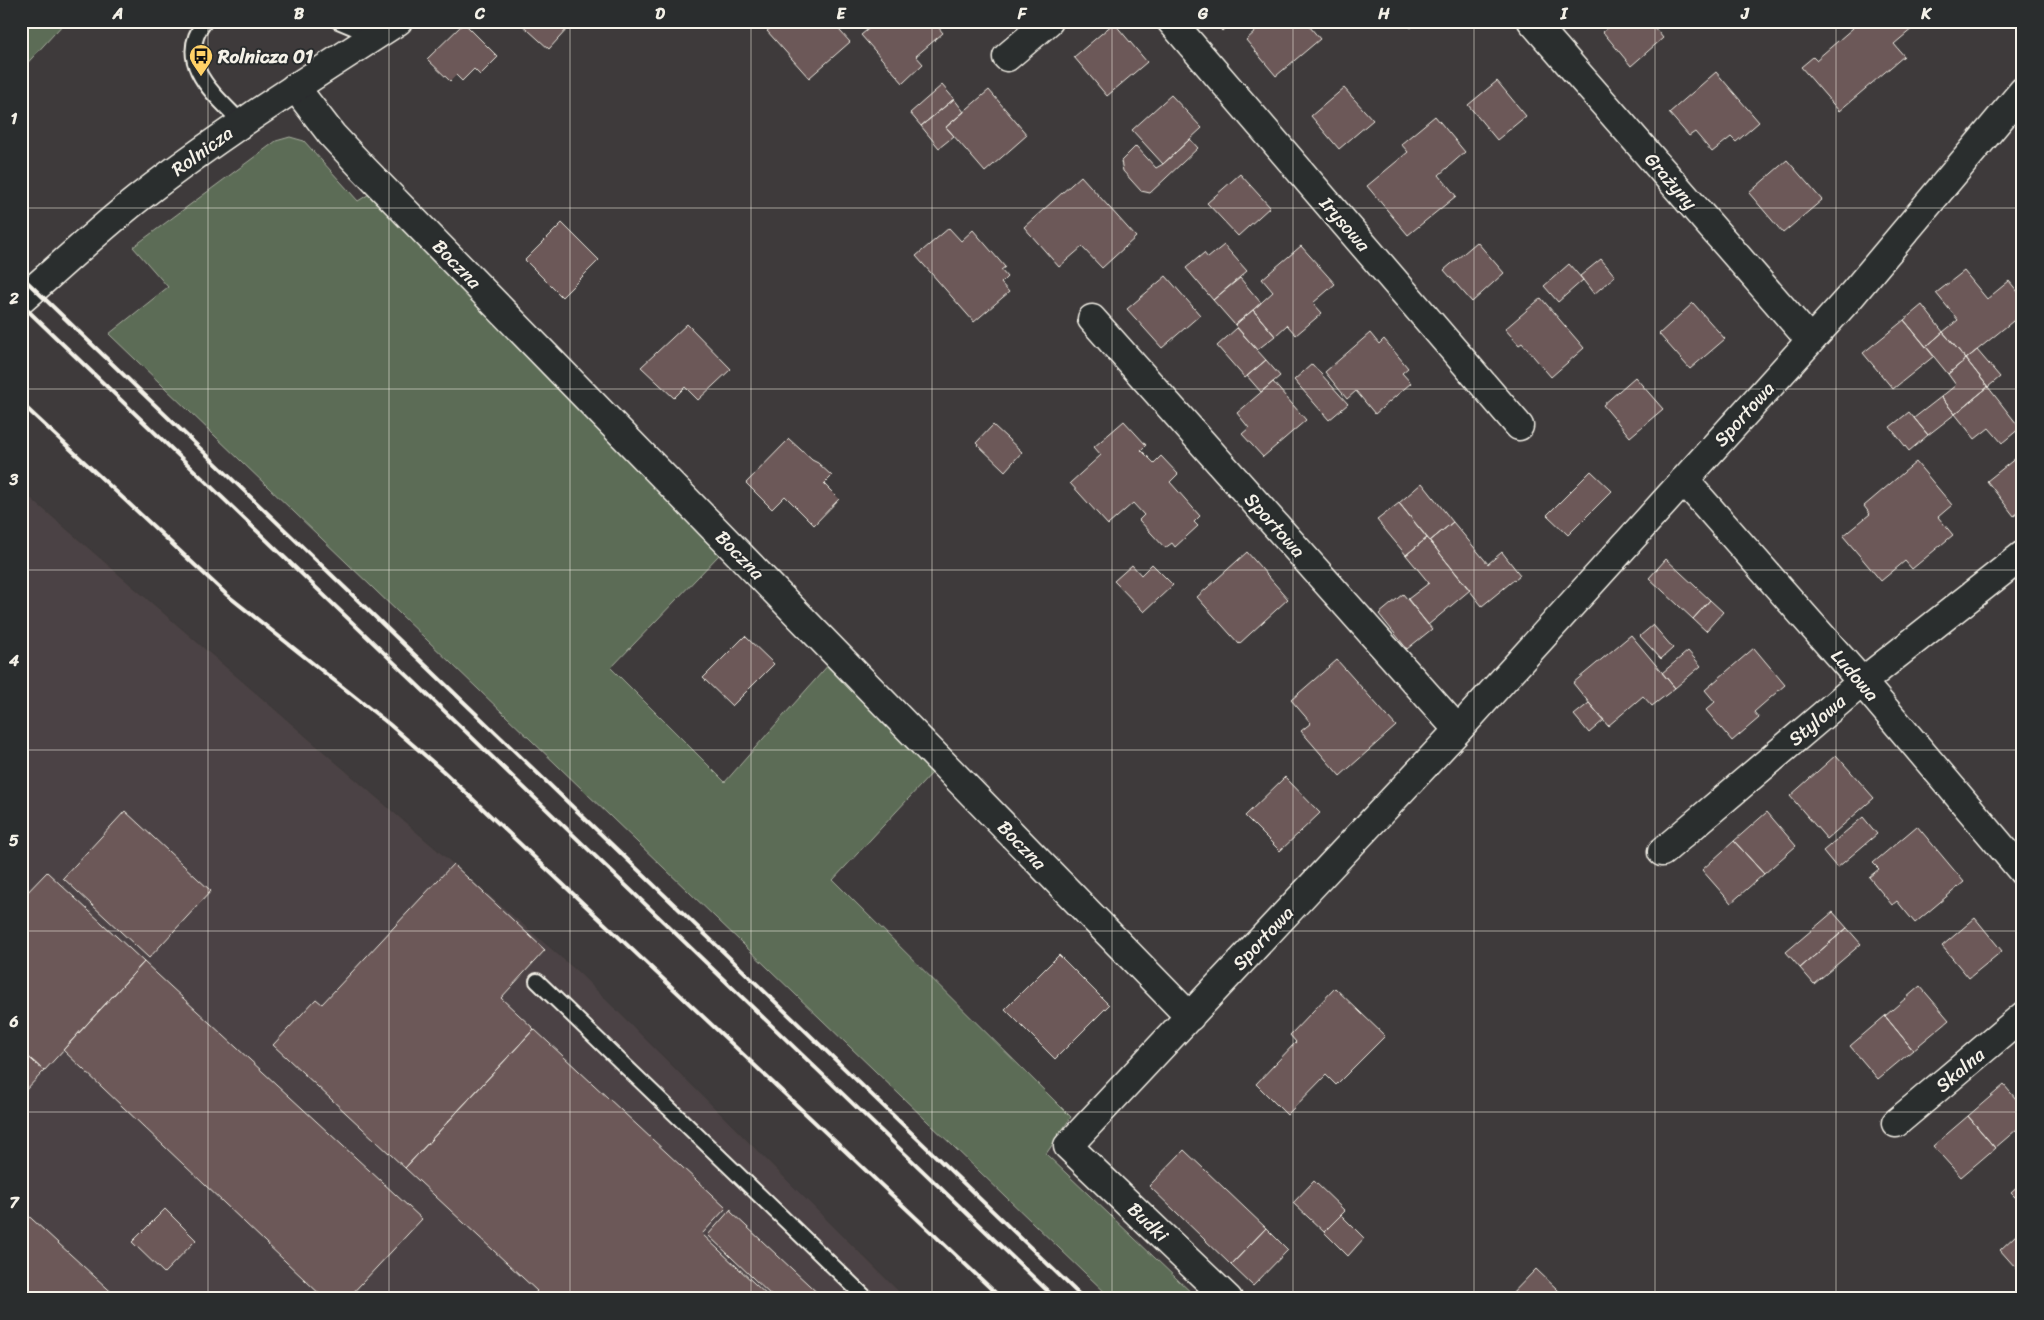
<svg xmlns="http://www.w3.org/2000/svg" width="2044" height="1320" font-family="Sriracha,sans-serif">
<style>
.built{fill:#4c4344}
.green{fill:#5c6c56;stroke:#a8ae9f}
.building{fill:#6c5959;stroke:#f4f1e8}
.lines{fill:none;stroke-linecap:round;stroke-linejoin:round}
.service-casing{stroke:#f4f1e8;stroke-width:18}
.minor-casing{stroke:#f4f1e8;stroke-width:31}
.tertiary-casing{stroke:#f4f1e8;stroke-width:31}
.service{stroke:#2a2d2e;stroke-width:14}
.minor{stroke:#2a2d2e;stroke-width:28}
.tertiary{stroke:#2a2d2e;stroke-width:28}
.rail{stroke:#f4f1e8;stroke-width:4}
.grid{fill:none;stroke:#f4f1e8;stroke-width:1;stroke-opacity:0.55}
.labels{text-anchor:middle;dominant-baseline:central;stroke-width:4;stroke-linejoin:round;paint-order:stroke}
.poi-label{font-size:19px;font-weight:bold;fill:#f4f1e8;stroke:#2a2d2e;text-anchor:start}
.street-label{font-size:19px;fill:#f4f1e8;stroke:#2a2d2e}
.neatline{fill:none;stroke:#f4f1e8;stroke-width:2}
.grid-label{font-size:16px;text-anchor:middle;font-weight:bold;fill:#f4f1e8}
</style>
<rect width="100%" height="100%" fill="#3e3a3b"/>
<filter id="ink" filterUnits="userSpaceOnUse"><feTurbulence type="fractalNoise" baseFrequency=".02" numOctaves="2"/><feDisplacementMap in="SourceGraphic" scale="10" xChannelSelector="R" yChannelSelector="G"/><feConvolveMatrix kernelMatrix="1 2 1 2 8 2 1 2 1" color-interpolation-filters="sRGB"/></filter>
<g filter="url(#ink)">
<path class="built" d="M21,490L580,974L906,1299H21Z"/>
<path class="green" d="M21,21H66L21,70Z
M290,137L304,141L358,201L371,193L719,555L611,668L725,782L830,663L933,772L833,880L1071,1117L1046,1154L1198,1299H1112L109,334L168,287L133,247L276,141Z"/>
<path class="building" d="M518,21H561L568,28L549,49Z
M778,21H831L850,42L809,78L767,31Z
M878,21H933L943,33L916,56L923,64L903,83L861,35Z
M1214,21H1233L1222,31Z
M1267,21H1290L1294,26L1300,21H1305L1320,39L1276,76L1246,40Z
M1405,21H1418L1411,28Z
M1616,21H1649L1663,38L1631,66L1603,32Z
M1851,21H1907L1913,28L1894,44L1904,56L1839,111L1801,67L1813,57L1816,60L1853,28L1849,23Z
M464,23L498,57L480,75L474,69L462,81L456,75L450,81L427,59Z
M1114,23L1147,62L1107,96L1074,57Z
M1716,72L1759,122L1736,142L1731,137L1712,152L1695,132L1689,136L1669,113Z
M1497,81L1526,116L1497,140L1468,105Z
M942,85L954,99L921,126L910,113Z
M1344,88L1373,120L1339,149L1311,116Z
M989,90L1027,135L985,172L946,127Z
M1171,95L1202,128L1163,164L1132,130Z
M954,99L964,112L946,127L954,136L939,148L921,126Z
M1435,116L1465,152L1439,175L1456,196L1408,235L1367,186L1408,152L1401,144Z
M1190,139L1198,148L1150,193L1141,191L1123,171L1121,161L1136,146L1156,168L1163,164Z
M2023,153V163L2018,157Z
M1787,160L1822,200L1783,233L1749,193Z
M1240,174L1270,207L1238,236L1207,203Z
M1081,176L1136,237L1102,268L1082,247L1059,267L1024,227Z
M562,223L599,260L562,297L525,260Z
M949,228L961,241L973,230L1005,267L1001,270L1007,277L1001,283L1009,292L974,322L916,256Z
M1477,242L1504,273L1472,302L1444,270Z
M1224,245L1247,271L1213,300L1186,268L1204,253L1208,258Z
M1301,246L1335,284L1313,303L1322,313L1296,335L1287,325L1275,336L1253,310L1273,292L1262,279Z
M1601,259L1615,276L1594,294L1580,276Z
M1569,264L1583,280L1558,302L1544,286Z
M1964,271L1987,299L2009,281L2023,298V313L1966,359L1943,332L1958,320L1936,293Z
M1166,276L1200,315L1162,348L1127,309Z
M1240,278L1261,303L1235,325L1213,300Z
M1541,298L1584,348L1551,377L1522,343L1519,345L1505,329Z
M1693,303L1725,339L1690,369L1659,334Z
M1922,305L1943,332L1926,347L1904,320Z
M1253,310L1275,336L1257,350L1235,325Z
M1904,320L1934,356L1893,389L1863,353Z
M687,324L731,369L698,400L685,387L674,398L641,367Z
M1237,328L1266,360L1245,378L1217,346Z
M1943,332L1966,359L1948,374L1926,347Z
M1370,333L1379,344L1384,339L1408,368L1402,373L1411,383L1375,414L1356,391L1347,399L1325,372Z
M1977,350L2000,377L1988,387L1966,359Z
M1966,359L1988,387L1955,414L1941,397L1956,385L1948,374Z
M1266,360L1280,376L1261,392L1247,376Z
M1312,364L1348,404L1329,420L1294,380Z
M1635,377L1663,409L1630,437L1603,405Z
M1273,382L1306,420L1263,457L1242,434L1249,428L1237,413Z
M1988,387L2020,428L2002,443L1989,428L1975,439L1955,414Z
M1941,397L1955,414L1928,435L1914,418Z
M1909,412L1928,435L1909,451L1890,427Z
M1124,421L1146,445L1141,450L1154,463L1161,456L1178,474L1170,482L1200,516L1194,522L1198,526L1175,547L1172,543L1165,548L1139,520L1144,515L1133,503L1108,525L1070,483L1101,455L1094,447Z
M993,425L1022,452L1005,471L976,443Z
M789,439L812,460L818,463L832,476L824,484L839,499L814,525L785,496L772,509L746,483Z
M2021,454L2023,509L2014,516L1987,481Z
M1916,462L1952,505L1938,517L1953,535L1912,569L1905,561L1881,581L1843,536L1870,514L1864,506Z
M1591,471L1612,491L1568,535L1547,515Z
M1422,483L1453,522L1430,541L1399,503Z
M1399,503L1427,538L1406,555L1377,520Z
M1453,522L1488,564L1502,552L1520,575L1482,606L1430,541Z
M1427,538L1470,590L1428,625L1408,599L1429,583L1406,555Z
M1247,552L1288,599L1239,644L1197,597Z
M1666,559L1710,600L1693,619L1649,578Z
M1152,564L1173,585L1144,612L1114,581L1132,565L1141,575Z
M1403,594L1432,629L1407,649L1379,614Z
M1710,600L1723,612L1706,631L1693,619Z
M1653,625L1673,648L1661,659L1640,636Z
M1631,635L1675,688L1652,706L1643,696L1608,726L1573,683Z
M745,636L774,664L732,706L703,678Z
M1754,648L1785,685L1754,712L1759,718L1732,741L1706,710L1715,702L1705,690Z
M1688,651L1701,666L1675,688L1662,673Z
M1337,660L1396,726L1340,776L1301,731L1311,723L1291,700Z
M1589,703L1604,720L1589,733L1574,715Z
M1836,755L1874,798L1827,839L1790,796Z
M1285,777L1320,813L1280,851L1245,816Z
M125,811L211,891L149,958L63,878Z
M1767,812L1796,846L1764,874L1734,841Z
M1863,817L1877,834L1837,868L1823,851Z
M1917,826L1964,882L1915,923L1897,901L1892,905L1869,877L1879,869L1873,863Z
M1734,841L1764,874L1731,903L1702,870Z
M453,864L545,950L501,998L534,1029L405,1168L273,1045L316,999L322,1004Z
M47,872L144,962L44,1071L21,1050V899Z
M1833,912L1847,928L1800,968L1786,952Z
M1975,918L2002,951L1969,978L1942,946Z
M1847,928L1861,944L1814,984L1800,968Z
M1059,955L1109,1005L1055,1059L1005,1009Z
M144,962L422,1219L347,1299H325L63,1050Z
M1920,986L1949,1020L1913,1050L1885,1016Z
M1335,988L1385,1036L1336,1085L1326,1075L1287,1115L1256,1084L1296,1042L1290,1035Z
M1885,1016L1913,1050L1878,1079L1850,1046Z
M534,1029L726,1208L702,1234L771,1299H530L537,1291L405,1168Z
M21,1050L44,1071L21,1095Z
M2004,1085L2023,1107V1124L1995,1148L1968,1116Z
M1968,1116L1995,1148L1961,1177L1933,1146Z
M1184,1150L1266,1228L1231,1265L1149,1186Z
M1314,1181L1345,1211L1324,1232L1293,1203Z
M2023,1182V1205L2011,1193Z
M21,1209L119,1299H21Z
M165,1209L196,1240L164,1273L132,1242Z
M731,1209V1212L824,1299H775L708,1235Z
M1341,1215L1364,1238L1348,1256L1324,1232Z
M1266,1228L1288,1250L1253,1286L1231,1265Z
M2016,1235L2023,1243V1276L2000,1250Z
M1536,1269L1559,1291L1552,1299H1507Z"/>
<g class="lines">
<g class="service-casing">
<path id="service" d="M205,21C173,62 215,95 242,123
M338,21L374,36
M537,981L867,1299"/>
</g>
<g class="minor-casing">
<path id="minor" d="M1171,21L1519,426
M1532,21L1810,340
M1007,57L1049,21
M295,87L332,135L363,168L1190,1017
M1092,319L1458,730
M1684,480L1862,682L2023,872
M1662,852L1862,682L2023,555
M1896,1123L2023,1016
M1228,1299L1068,1146L1458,730L1850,297L2023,91"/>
</g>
<g class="tertiary-casing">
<path id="tertiary" d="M21,300C62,265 101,227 144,194C225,131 312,77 398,21"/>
</g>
<use href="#service" class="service"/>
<use href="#minor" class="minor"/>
<use href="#tertiary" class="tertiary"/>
<path class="rail" d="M21,276L1084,1299
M21,304L1056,1299
M21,403L227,595L389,724L443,771L1002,1299"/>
</g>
</g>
<path class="grid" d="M208,21V1299M389,21V1299M570,21V1299M751,21V1299M932,21V1299M1112,21V1299M1293,21V1299M1474,21V1299M1655,21V1299M1836,21V1299M21,208H2023M21,389H2023M21,570H2023M21,750H2023M21,931H2023M21,1112H2023"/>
<defs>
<g id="bus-pin" transform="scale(1.25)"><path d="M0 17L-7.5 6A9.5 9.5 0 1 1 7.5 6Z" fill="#ffd166" stroke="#2a2d2e"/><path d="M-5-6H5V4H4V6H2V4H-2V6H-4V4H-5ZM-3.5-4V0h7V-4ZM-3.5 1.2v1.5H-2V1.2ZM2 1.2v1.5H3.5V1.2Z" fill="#111"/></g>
</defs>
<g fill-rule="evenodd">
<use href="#bus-pin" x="201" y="56"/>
</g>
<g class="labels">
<g class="poi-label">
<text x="218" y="56">Rolnicza 01</text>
</g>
<g class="street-label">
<text transform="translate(202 151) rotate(-36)">Rolnicza</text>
<text transform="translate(1671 181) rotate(49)">Grażyny</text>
<text transform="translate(1345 224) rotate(49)">Irysowa</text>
<text transform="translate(457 264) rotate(46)">Boczna</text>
<text transform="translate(1744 414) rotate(-48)">Sportowa</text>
<text transform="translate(1275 525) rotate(48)">Sportowa</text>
<text transform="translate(740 555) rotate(46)">Boczna</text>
<text transform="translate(1855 675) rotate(49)">Ludowa</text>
<text transform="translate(1817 720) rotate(-40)">Stylowa</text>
<text transform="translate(1022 845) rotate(46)">Boczna</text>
<text transform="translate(1263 938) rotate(-47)">Sportowa</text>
<text transform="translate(1960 1070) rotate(-40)">Skalna</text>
<text transform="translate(1148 1222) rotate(44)">Budki</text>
</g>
</g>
<rect width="2044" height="1320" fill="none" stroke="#2a2d2e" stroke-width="55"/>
<rect x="28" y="28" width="1988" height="1264" class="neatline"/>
<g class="grid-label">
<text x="118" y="19">A</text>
<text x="299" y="19">B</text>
<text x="480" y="19">C</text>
<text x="660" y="19">D</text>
<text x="841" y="19">E</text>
<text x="1022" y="19">F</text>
<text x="1203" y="19">G</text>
<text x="1384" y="19">H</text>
<text x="1564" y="19">I</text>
<text x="1745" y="19">J</text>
<text x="1926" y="19">K</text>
<text x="14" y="124">1</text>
<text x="14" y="304">2</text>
<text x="14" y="485">3</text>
<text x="14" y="666">4</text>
<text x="14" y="846">5</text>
<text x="14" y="1027">6</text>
<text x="14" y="1208">7</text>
</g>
</svg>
